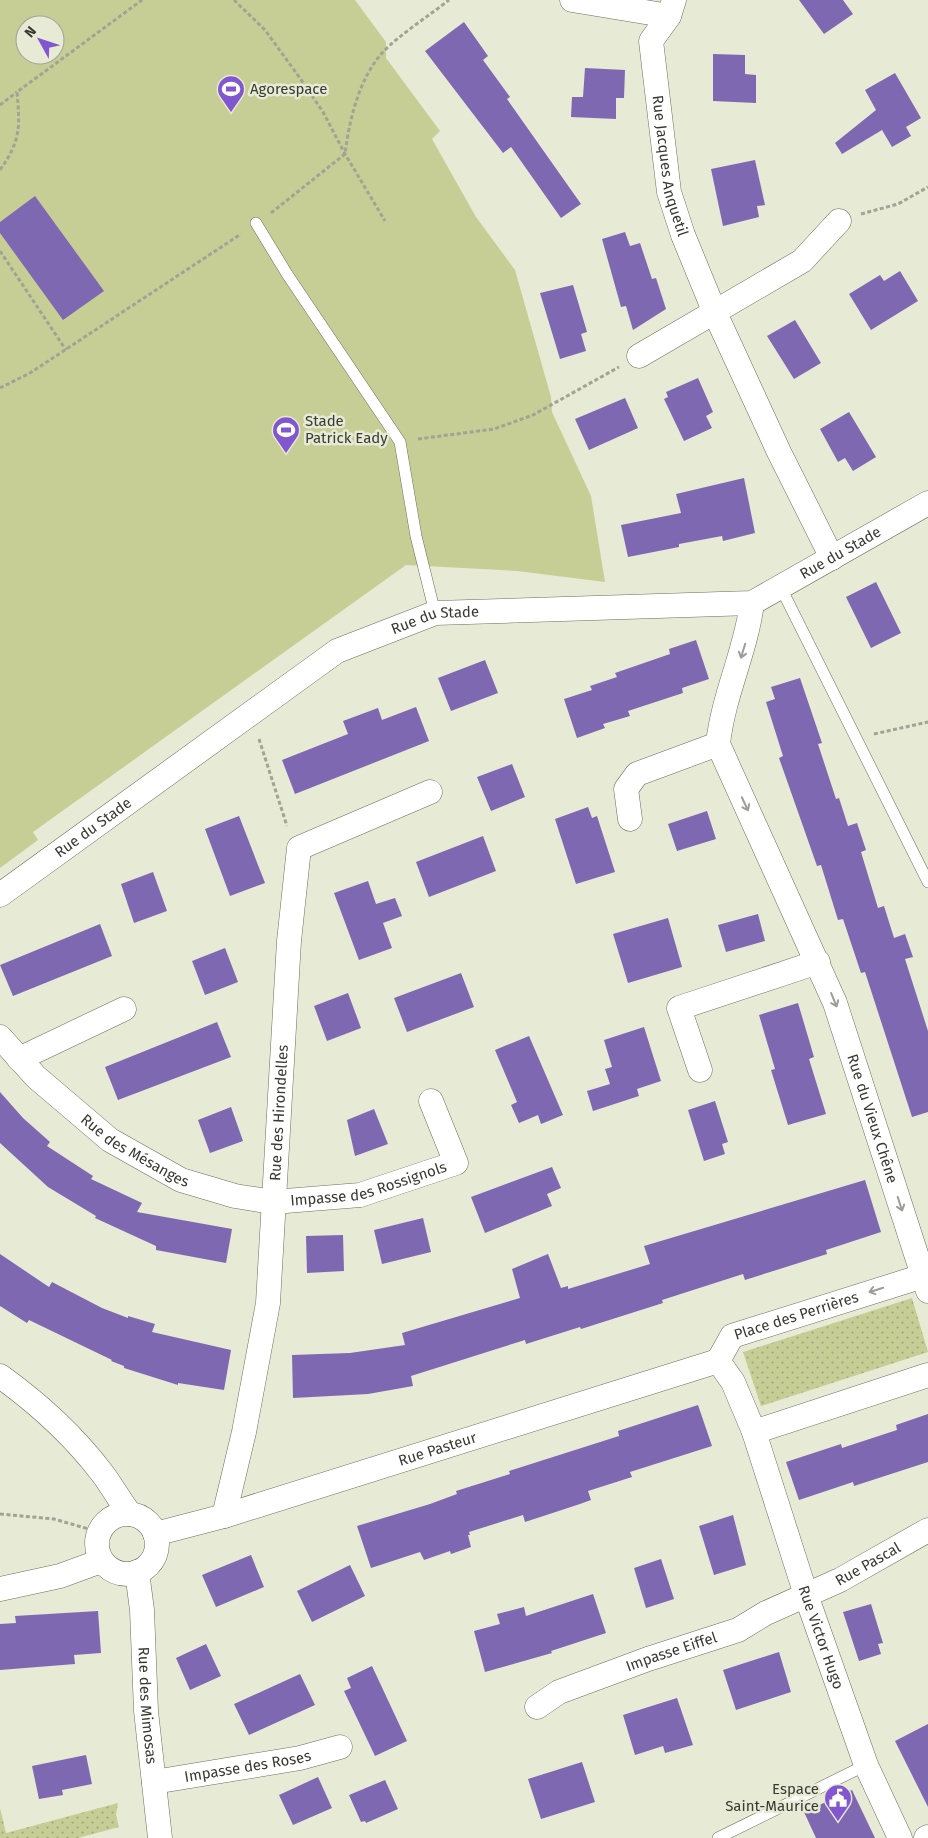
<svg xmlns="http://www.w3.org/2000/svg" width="928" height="1838" font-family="'Fira Sans',sans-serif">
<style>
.grass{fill:url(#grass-dots)}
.pitch{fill:#c7ce95;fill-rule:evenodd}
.building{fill:#7f68b2}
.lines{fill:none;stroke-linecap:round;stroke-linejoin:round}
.lane-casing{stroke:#6b6e5b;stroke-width:12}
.street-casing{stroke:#6b6e5b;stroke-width:25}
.path{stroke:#a1a394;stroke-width:3;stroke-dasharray:4 2.5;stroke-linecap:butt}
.lane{stroke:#fff;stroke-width:11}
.street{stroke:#fff;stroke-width:24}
.oneway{stroke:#9c9c98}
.labels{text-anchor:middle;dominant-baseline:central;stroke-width:5;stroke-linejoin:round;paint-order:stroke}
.poi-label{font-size:15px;fill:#393a32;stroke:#e7ead5;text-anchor:start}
.street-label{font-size:15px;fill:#393a32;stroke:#e7ead5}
</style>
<defs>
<pattern id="grass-dots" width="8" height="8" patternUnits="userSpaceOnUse" patternTransform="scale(1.25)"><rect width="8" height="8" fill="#c7ce95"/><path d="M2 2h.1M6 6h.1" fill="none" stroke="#a3a87a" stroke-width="1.8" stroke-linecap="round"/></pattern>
</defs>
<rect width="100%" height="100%" fill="#e7ead5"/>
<path class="grass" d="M912,1298L928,1352L761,1406L743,1352Z
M118,1803L116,1815L119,1827L78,1838H0V1808L6,1833Z"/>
<path class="pitch" d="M0,0H355L386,42V58L440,131L432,139L476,217L515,270L551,397L552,412L591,496L605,582L517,571L406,565L33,832L38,840L0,868ZM25,25H55V55H25Z"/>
<path class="building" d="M799,0H843L853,14L824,34Z
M464,22L488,56L483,60L510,97L507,99L581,204L561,218L511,147L503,153L425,51Z
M713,54L745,55V74L756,75V103L713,101Z
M585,68L625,70L624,98H616V119L571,117L572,97H583Z
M895,73L921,118L906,127L911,136L892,147L882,130L842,154L835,143L876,110L865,90Z
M755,160L765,205L757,206L759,217L723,226L711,169Z
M35,196L104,291L63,320L0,233V222Z
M625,232L630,246L640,243L652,279L656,278L666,309L633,330L626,306L621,307L602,239Z
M900,271L918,301L871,330L849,294L880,275L884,281Z
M573,285L587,332L581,334L586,351L560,359L540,293Z
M795,320L821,363L794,379L767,336Z
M698,378L713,412L706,416L712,428L684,441L664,399L668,397L666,392Z
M625,398L638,428L589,450L575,419Z
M849,412L876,457L853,471L845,458L838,462L820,429Z
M744,478L755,533L723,541L722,536L679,544V547L628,557L621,525L681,513L676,494Z
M876,582L901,633L871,648L846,597Z
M696,640L709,679L682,688L683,693L628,711L630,716L603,724L605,728L577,738L564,699L592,690L590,686L617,677L615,673L670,654L669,649Z
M485,660L498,693L451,711L438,678Z
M800,678L822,743L818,744L836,799L839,798L848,826L857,823L866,850L861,852L878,908L884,906L894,938L905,934L913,957L905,959L928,1031V1112L912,1117L865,972L861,973L843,919L838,920L821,865L817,866L779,758L783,756L766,702L775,699L771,687Z
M416,707L429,741L295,794L282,760L348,734L343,721L378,708L382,720Z
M512,764L525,797L491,811L477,777Z
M588,807L592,818L597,816L615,872L576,884L555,819Z
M707,811L716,839L677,851L668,824Z
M239,816L265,883L230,896L205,829Z
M483,836L496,871L429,897L416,862Z
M153,872L167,911L134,923L121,884Z
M368,881L376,904L395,898L402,916L383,923L392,948L359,960L334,893Z
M758,914L765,941L726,952L718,925Z
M668,918L682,967L628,983L613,934Z
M100,924L112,956L13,996L0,965Z
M225,948L238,982L205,995L192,961Z
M461,973L474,1007L407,1032L394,998Z
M348,993L361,1028L327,1041L314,1006Z
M798,1003L814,1057L809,1059L826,1114L788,1125L771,1070L775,1069L759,1015Z
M217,1022L231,1057L118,1100L105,1067Z
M644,1027L661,1081L637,1089L639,1096L593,1111L587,1091L610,1084L605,1069L612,1067L604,1040Z
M529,1036L563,1115L541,1124L538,1115L519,1123L511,1105L517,1102L495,1050Z
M0,1092L23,1118L50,1142L47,1146L93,1176L91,1179L142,1203L137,1212L232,1229L226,1263L156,1250V1246L95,1218L96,1216L48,1187L0,1143Z
M715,1101L728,1142L722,1144L725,1154L704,1161L688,1110Z
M231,1107L243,1141L210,1153L198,1120Z
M374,1109L388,1144L355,1156L347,1120Z
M552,1167L561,1188L547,1194L552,1206L485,1233L471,1197Z
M865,1180L881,1232L826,1250L827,1254L745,1280L743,1274L662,1300L663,1303L581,1329L580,1327L526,1344L525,1340L411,1376L413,1386L368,1394L293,1398L292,1355L350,1353L405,1345L402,1333L520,1298L512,1269L548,1254L561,1288L568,1286V1289L650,1264L644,1246Z
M423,1218L431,1252L382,1264L374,1230Z
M343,1235L344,1271L307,1273L306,1236Z
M0,1254L49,1287L52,1282L102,1308L128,1318V1316L155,1324L152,1332L231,1350L224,1390L178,1383V1385L124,1368V1366L111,1361L112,1360L29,1320L27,1323L0,1306Z
M698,1405L712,1446L630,1472L632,1477L588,1491L591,1500L580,1504L525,1522L523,1515L469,1532L470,1535H468L471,1547L451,1554L450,1551L424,1560L420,1552L371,1568L357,1526L430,1504L457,1494L456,1491L510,1474L509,1471L619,1436L618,1431Z
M928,1414V1462L854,1486L853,1482L799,1500L786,1462L841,1444L842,1448L897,1430L896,1425Z
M733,1515L746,1565L714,1575L699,1526Z
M251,1555L264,1587L216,1607L202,1575Z
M661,1559L674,1599L646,1608L634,1568Z
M350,1565L365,1596L312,1622L297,1591Z
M593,1594L606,1633L551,1651L552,1653L485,1672L474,1631L500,1624L497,1614L524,1607L526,1616Z
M871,1604L883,1643L878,1644L881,1654L859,1661L843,1612Z
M98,1611L101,1653L74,1655L75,1664L0,1670V1624L16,1623L15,1616Z
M206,1644L221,1676L190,1690L176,1658Z
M779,1652L791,1692L736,1710L723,1670Z
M372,1666L407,1741L375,1756L344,1691L351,1688L347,1678Z
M300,1674L315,1705L249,1735L234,1704Z
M677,1698L693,1745L665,1753L663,1746L635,1755L623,1715Z
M928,1724V1807L895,1741Z
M86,1755L92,1784L62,1790L63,1795L39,1799L32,1766Z
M582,1762L595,1802L541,1819L528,1779Z
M318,1777L332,1808L293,1825L279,1795Z
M385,1780L398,1809L366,1823L365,1821L361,1822L349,1795Z
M852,1790L875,1838H816L804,1812Z"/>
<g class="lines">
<g class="lane-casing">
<path id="lane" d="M256,223L287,274L400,442L416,536L435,613
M781,588L928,882
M718,1838L866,1765"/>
</g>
<g class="street-casing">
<g id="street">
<path d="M572,0L669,16"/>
<path id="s1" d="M674,0L669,16L651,41L669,192L683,235L715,313L779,452L832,558"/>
<path d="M639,356L802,261L839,221"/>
<path id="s2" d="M752,603C746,651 723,696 718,744L835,1003L928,1291"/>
<path d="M630,819L626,789L637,774L718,744"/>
<path id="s3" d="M0,895L337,651L435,613L752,603L928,503"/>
<path id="s4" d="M0,1037L36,1077L110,1140L181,1180L235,1196L273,1202L360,1195L456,1163L431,1101"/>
<path d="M19,1059L124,1009"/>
<path d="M700,1070L679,1008L818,962"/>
<path id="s5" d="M718,1361L733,1382L754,1432L806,1595L866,1765L900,1838"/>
<path id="s6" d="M718,1361L732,1336L923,1276"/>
<path d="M0,1376C39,1404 73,1435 102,1473C112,1486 120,1501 130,1514"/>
<path d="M754,1432L928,1375"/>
<circle cx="127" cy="1544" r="30"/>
<path id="s7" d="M224,1516L244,1432L268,1303L289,941L299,848L430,792"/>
<path id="s8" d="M155,1534L224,1516L718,1361"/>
<path id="s9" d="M137,1572L142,1610L146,1711L160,1838"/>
<path d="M0,1589L60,1576L101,1561"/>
<path id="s10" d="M537,1707L559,1692L648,1659L738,1630L766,1613L840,1580L928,1530"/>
<path id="s11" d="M154,1782L300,1758L340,1747"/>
<path d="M926,1838L928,1837"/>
</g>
</g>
<path class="path" d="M234,0L265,30L302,81L323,112L345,154L385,221
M0,105L17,92
M0,170C21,140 20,127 17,92L142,0
M271,213L345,154C349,121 359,78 383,52C399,35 430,15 449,0
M861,214L898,204L928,187
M0,251L66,350
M0,388L30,373L241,234
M418,439L494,429L533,415L619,367
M874,734L928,722
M259,739L287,826
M0,1514L54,1519L99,1532"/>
<use href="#lane" class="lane"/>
<use href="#street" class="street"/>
</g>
<defs><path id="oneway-shaft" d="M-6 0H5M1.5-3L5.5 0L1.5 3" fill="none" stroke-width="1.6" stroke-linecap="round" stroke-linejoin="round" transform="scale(1.25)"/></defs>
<g class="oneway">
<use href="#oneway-shaft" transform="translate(743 651) rotate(107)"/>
<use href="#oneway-shaft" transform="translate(745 804) rotate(65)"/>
<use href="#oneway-shaft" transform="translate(834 1000) rotate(68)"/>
<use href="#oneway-shaft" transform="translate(900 1204) rotate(72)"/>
<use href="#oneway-shaft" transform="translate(876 1290) rotate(162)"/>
</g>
<defs>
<g id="stadium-pin" transform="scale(1.4375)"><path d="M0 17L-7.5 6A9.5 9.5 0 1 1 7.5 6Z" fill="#8256cf" stroke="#e7ead5"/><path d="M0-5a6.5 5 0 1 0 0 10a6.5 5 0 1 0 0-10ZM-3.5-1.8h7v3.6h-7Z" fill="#fff"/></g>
<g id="civic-pin" transform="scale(1.4375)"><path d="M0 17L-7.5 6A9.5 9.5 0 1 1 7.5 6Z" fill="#8256cf" stroke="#e7ead5"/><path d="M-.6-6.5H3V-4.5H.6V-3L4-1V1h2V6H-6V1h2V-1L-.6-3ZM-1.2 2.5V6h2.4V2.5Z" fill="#fff"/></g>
</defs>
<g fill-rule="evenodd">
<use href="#stadium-pin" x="231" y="89"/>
<use href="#stadium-pin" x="286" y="430"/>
<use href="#civic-pin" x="838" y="1798"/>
</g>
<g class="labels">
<g class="poi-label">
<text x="250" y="89">Agorespace</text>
<text x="305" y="421">Stade<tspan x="305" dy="17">Patrick Eady</tspan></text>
<text x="819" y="1789" text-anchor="end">Espace<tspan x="819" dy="17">Saint-Maurice</tspan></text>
</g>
<g class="street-label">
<text stroke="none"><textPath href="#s1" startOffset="174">Rue Jacques Anquetil</textPath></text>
<text stroke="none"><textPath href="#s3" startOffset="940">Rue du Stade</textPath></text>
<text stroke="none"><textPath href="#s3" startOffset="520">Rue du Stade</textPath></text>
<text stroke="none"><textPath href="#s3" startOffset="115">Rue du Stade</textPath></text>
<text stroke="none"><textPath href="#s7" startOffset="408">Rue des Hirondelles</textPath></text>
<text stroke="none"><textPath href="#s2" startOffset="551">Rue du Vieux Chêne</textPath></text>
<text stroke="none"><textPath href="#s4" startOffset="178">Rue des Mésanges</textPath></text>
<text stroke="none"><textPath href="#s4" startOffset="425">Impasse des Rossignols</textPath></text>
<text stroke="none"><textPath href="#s6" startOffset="96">Place des Perrières</textPath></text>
<text stroke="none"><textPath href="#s8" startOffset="295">Rue Pasteur</textPath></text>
<text stroke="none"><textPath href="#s10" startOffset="362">Rue Pascal</textPath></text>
<text stroke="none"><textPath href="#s5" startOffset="296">Rue Victor Hugo</textPath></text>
<text stroke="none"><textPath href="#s10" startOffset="146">Impasse Eiffel</textPath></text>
<text stroke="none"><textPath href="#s9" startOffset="134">Rue des Mimosas</textPath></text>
<text stroke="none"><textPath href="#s11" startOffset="95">Impasse des Roses</textPath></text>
</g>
</g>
<g transform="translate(40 40) rotate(310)"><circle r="24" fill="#e7ead5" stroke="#a1a494"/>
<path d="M0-4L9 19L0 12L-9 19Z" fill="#8256cf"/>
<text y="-8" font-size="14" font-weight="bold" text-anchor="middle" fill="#393a32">N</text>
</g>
</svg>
